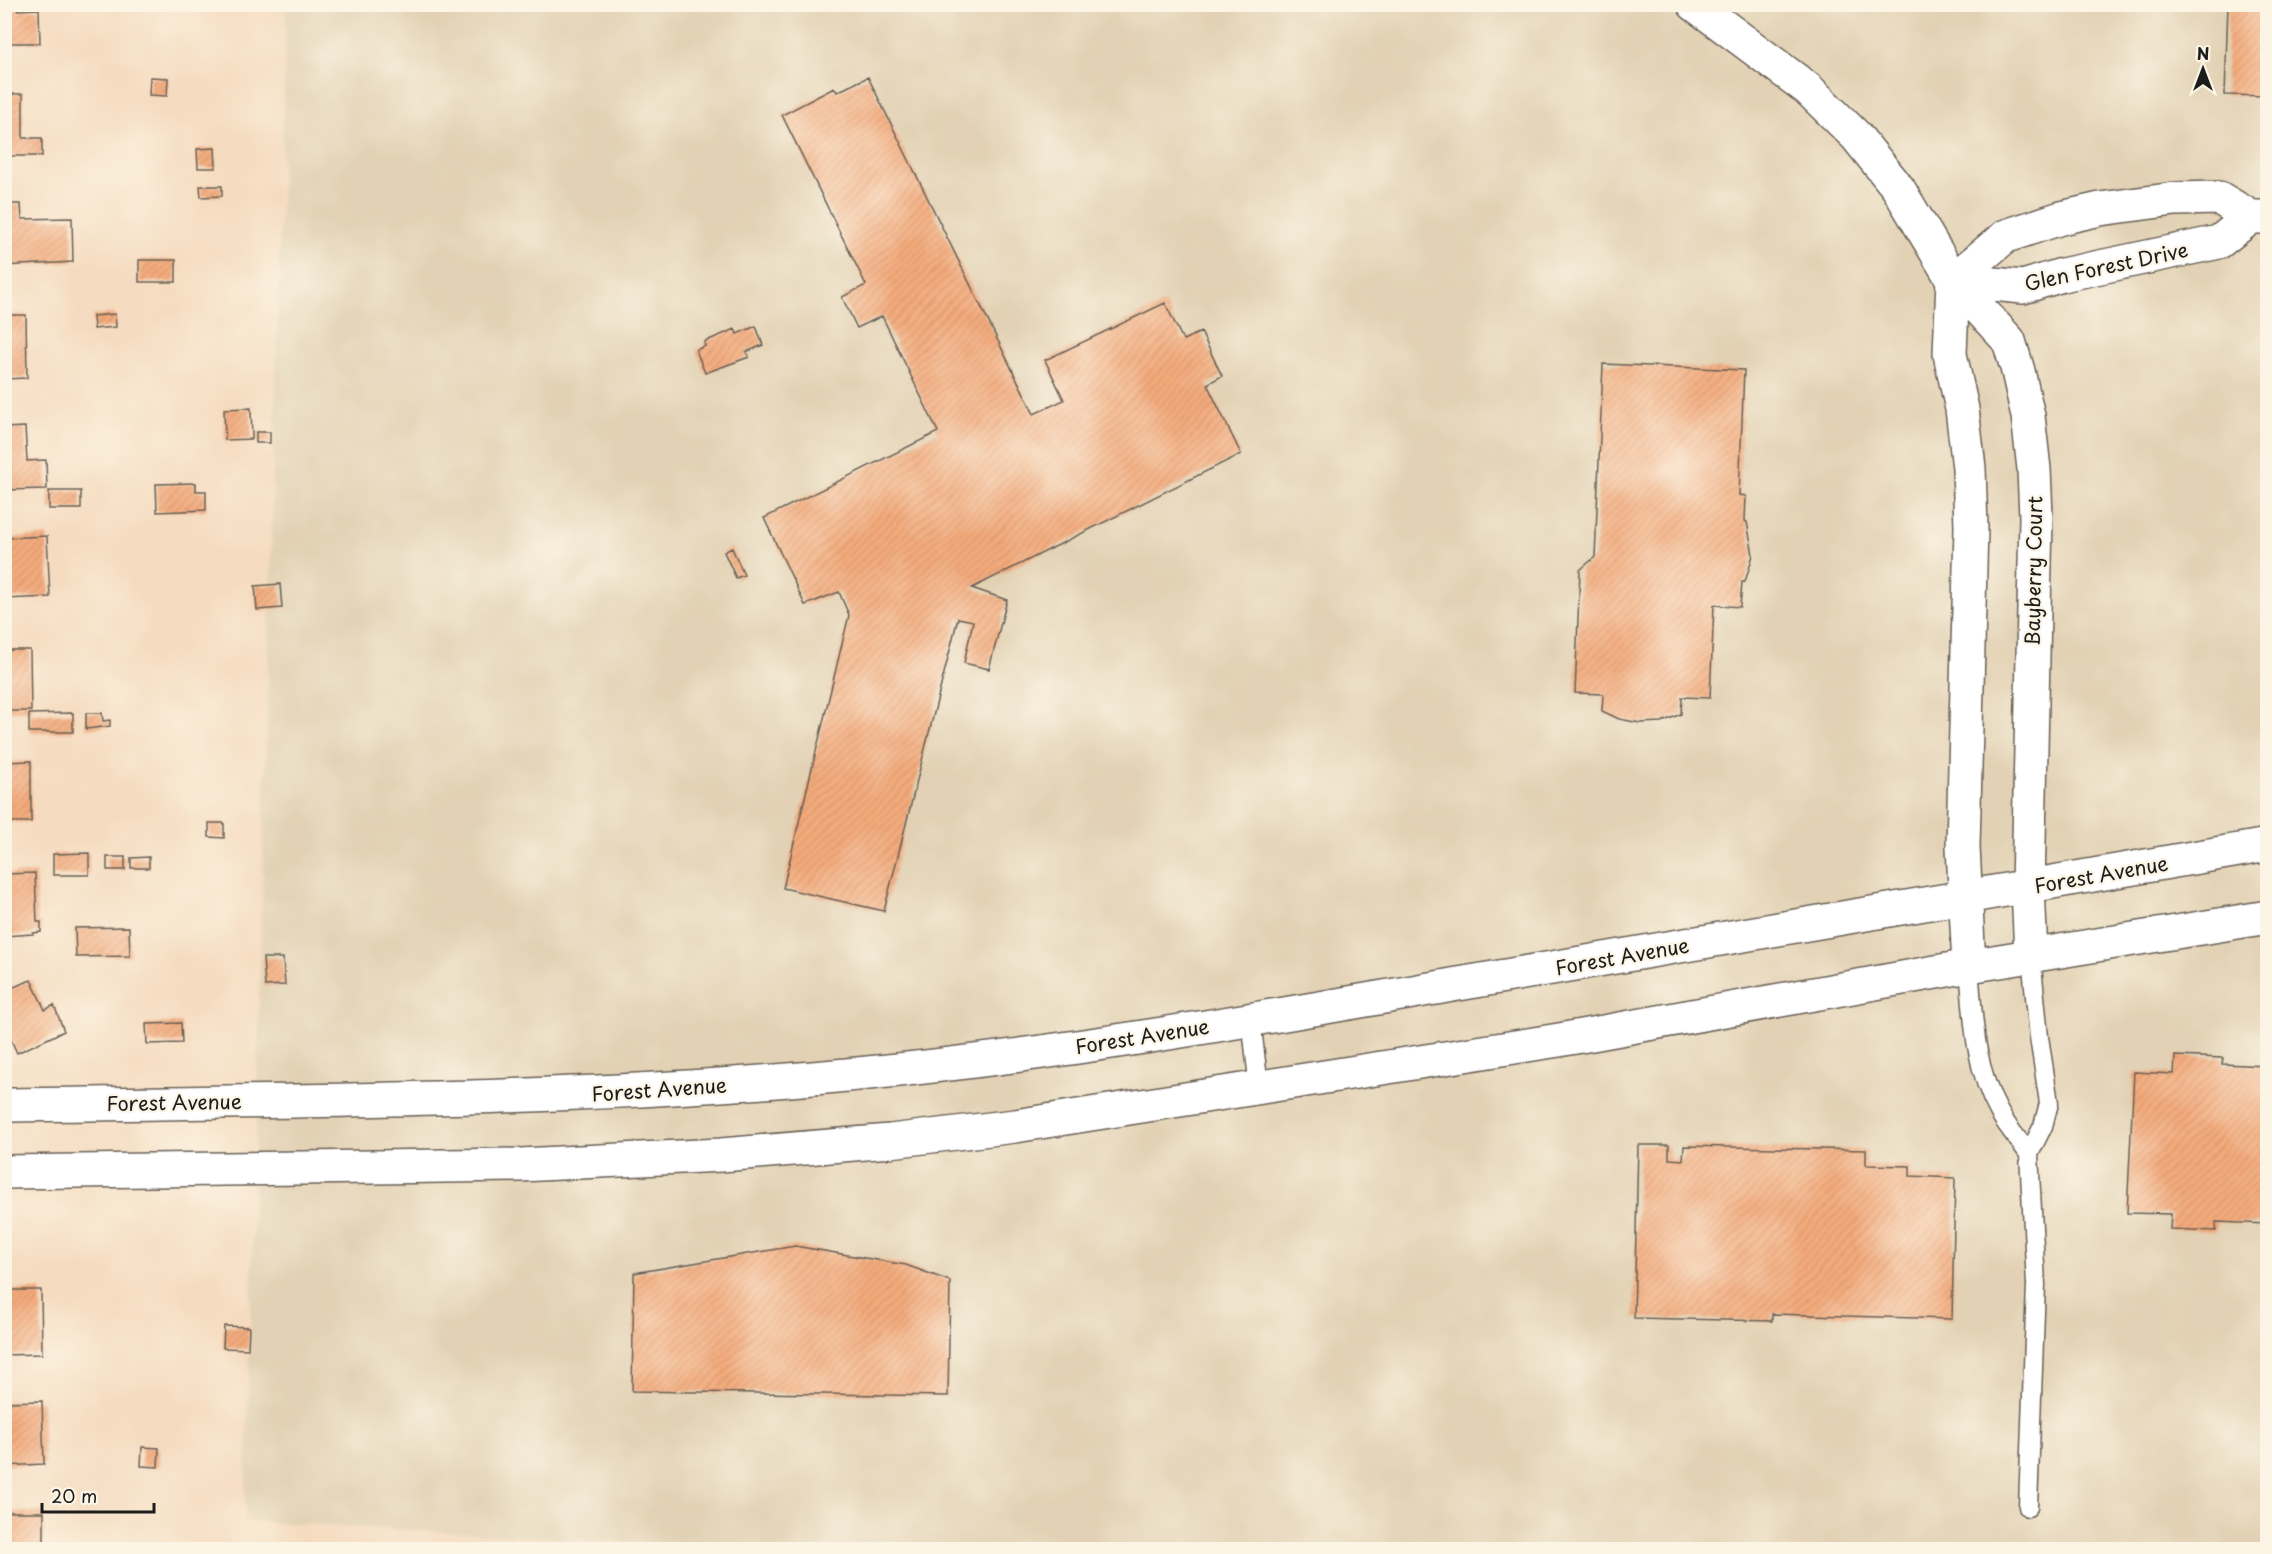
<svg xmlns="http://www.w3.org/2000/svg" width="2272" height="1554" font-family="'Playpen Sans',sans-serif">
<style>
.built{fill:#e2d1b4}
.building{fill:url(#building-hatch)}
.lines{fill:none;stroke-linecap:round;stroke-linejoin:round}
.lane-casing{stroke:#685f55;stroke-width:21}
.street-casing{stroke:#685f55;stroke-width:36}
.secondary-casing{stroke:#685f55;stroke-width:36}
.lane{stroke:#fff;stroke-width:18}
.street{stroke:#fff;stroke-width:33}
.secondary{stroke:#fff;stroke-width:33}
.labels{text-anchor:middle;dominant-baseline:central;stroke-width:4.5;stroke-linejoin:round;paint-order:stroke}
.street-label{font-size:20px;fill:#1c1c1c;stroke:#fcf5e5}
</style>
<defs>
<pattern id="building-hatch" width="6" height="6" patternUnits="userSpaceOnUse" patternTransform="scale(1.5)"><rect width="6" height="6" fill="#f4ab7b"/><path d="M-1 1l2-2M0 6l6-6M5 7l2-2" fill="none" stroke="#d1936a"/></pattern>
</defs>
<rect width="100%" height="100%" fill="#fcf5e5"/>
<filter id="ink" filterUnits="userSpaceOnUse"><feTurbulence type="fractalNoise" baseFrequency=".0167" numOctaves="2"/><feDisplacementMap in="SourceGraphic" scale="12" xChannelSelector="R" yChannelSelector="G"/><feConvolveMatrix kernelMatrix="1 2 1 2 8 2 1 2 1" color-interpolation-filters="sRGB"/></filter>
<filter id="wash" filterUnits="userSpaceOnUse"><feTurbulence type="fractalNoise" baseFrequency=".008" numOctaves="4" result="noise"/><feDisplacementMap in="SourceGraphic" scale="24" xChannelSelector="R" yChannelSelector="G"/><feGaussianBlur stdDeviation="1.35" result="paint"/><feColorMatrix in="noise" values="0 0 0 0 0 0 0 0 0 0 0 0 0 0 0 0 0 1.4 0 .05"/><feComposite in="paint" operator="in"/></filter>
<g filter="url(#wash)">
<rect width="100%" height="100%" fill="#f5dcc0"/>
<path class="built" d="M286,5H2267V1549L771,1550L245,1521Z"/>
<g id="blocks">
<path class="building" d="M4,4H17V10L39,9L40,43H4Z
M2228,4H2268V96L2225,95Z
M150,77L168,78L167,96L149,95Z
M868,77L1034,414L1064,400L1045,360L1165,303L1183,340L1201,332L1222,376L1207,384L1241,454L972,588L1007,600L989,669L964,663L973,621L958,618L884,911L783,888L849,615L839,592L805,605L764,518L938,432L882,316L857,328L842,297L866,285L782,115L834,88L837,92Z
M4,94H23V138H42V156H4Z
M215,148L216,168H198L197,149Z
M200,186H222V196L201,197Z
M4,204H21L22,219L72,218L73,262L4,266Z
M139,260H176V282H139Z
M115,314L116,327L94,329L93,316Z
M4,315H26L27,378L4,379Z
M756,326L763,345L746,352L749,357L705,373L696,350L705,346L704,342L735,329L737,334Z
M1603,364L1744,370L1739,495L1746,496L1745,521L1747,522L1753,555L1745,582H1742L1740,607L1714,605L1710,698L1682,697L1681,714L1662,722L1640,723L1619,719L1602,711L1603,694L1575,693L1580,570L1595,557Z
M251,408L252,439L225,440L224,409Z
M25,427L27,461L46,460L47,489L4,490V428Z
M256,432H270V443H256Z
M196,483V491H206V510L157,512L156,484Z
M49,491H81V509H49Z
M47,536L50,597L4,599V538Z
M732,548L744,575L736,578L724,552Z
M280,584L282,608L257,610L255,586Z
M4,650H30L31,711H4Z
M73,713V732H29V714Z
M86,713H102L103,721L110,720V726L86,729Z
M31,761V822H4V762Z
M209,823H224V838L209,837Z
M89,853V875H53V854Z
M107,857H125V870H107Z
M149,857V868H131V858Z
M35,873L37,922H41V932L33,933V934L4,936V874Z
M129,927L130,956L76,957L75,928Z
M263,958H283L285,985L265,986Z
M31,980L45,1010L54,1005L64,1031L17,1053L4,1024V991Z
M181,1023L182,1043L147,1044L146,1024Z
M2175,1056L2223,1058L2222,1064L2268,1066V1224L2216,1222V1231L2170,1229L2171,1214L2127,1213L2134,1072L2174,1074Z
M1638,1145H1669V1159L1683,1160L1684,1146L1866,1150V1165L1910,1166V1176L1955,1178L1952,1319L1772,1314V1321L1634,1318Z
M795,1246L906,1265L950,1281L948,1396L632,1391L634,1273Z
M4,1290H41L42,1354L4,1355Z
M224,1326L249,1327L248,1349L223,1348Z
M42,1401L44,1464L4,1466V1402Z
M142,1447L159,1448L158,1467L141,1466Z
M4,1512H44V1550H4Z"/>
</g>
</g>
<g filter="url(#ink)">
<use href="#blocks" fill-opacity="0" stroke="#685f55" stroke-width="1.5"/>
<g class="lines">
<g class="lane-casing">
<path id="lane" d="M1969,966C1973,1016 1974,1067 1999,1112C2007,1127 2019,1140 2029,1154
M1251,1019L1259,1088
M2028,1507L2036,1284L2029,1154L2043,1126L2049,1103L2039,1037L2031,956"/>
</g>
<g class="street-casing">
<path id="street" d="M1694,4L1808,89L1856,136L1898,188L1953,280L2009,341L2018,371L2028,416L2034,469L2036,517L2028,887L2031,956
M1953,280L1950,354L1962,409L1969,468L1971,527L1963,847L1969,966
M1953,280L2006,236L2061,218L2100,209L2175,199L2219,198L2251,217H2268
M1953,280L2023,287L2062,275L2219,242L2251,217"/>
</g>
<g class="secondary-casing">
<path id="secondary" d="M4,1105C303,1101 601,1101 898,1070C1092,1049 1284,1014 1476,981C1740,936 2004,891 2268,845
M4,1172L520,1165L721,1155L890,1141L1015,1126L1559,1040L1969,966L2268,917"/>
</g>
<use href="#lane" class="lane"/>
<use href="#street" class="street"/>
<use href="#secondary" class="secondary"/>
</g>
</g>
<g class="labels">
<g class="street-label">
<text transform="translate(2106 266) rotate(-12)">Glen Forest Drive</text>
<text transform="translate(2033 571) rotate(-89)">Bayberry Court</text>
<text transform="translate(2101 874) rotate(-10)">Forest Avenue</text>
<text transform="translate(1622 956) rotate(-10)">Forest Avenue</text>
<text transform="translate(1142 1036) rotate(-9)">Forest Avenue</text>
<text transform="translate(659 1089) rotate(-4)">Forest Avenue</text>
<text transform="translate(174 1102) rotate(-1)">Forest Avenue</text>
</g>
</g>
<rect width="2272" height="1554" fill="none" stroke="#fcf5e5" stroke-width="24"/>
<g transform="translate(2203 69)" stroke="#fcf5e5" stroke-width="4.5" paint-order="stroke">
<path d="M0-4.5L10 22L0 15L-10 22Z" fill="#1c1c1c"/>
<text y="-9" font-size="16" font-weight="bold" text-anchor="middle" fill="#1c1c1c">N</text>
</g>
<path d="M42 1503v9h112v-9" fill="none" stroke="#1c1c1c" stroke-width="3"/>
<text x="51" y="1503" font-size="18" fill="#1c1c1c" stroke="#fcf5e5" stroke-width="4.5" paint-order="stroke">20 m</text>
</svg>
